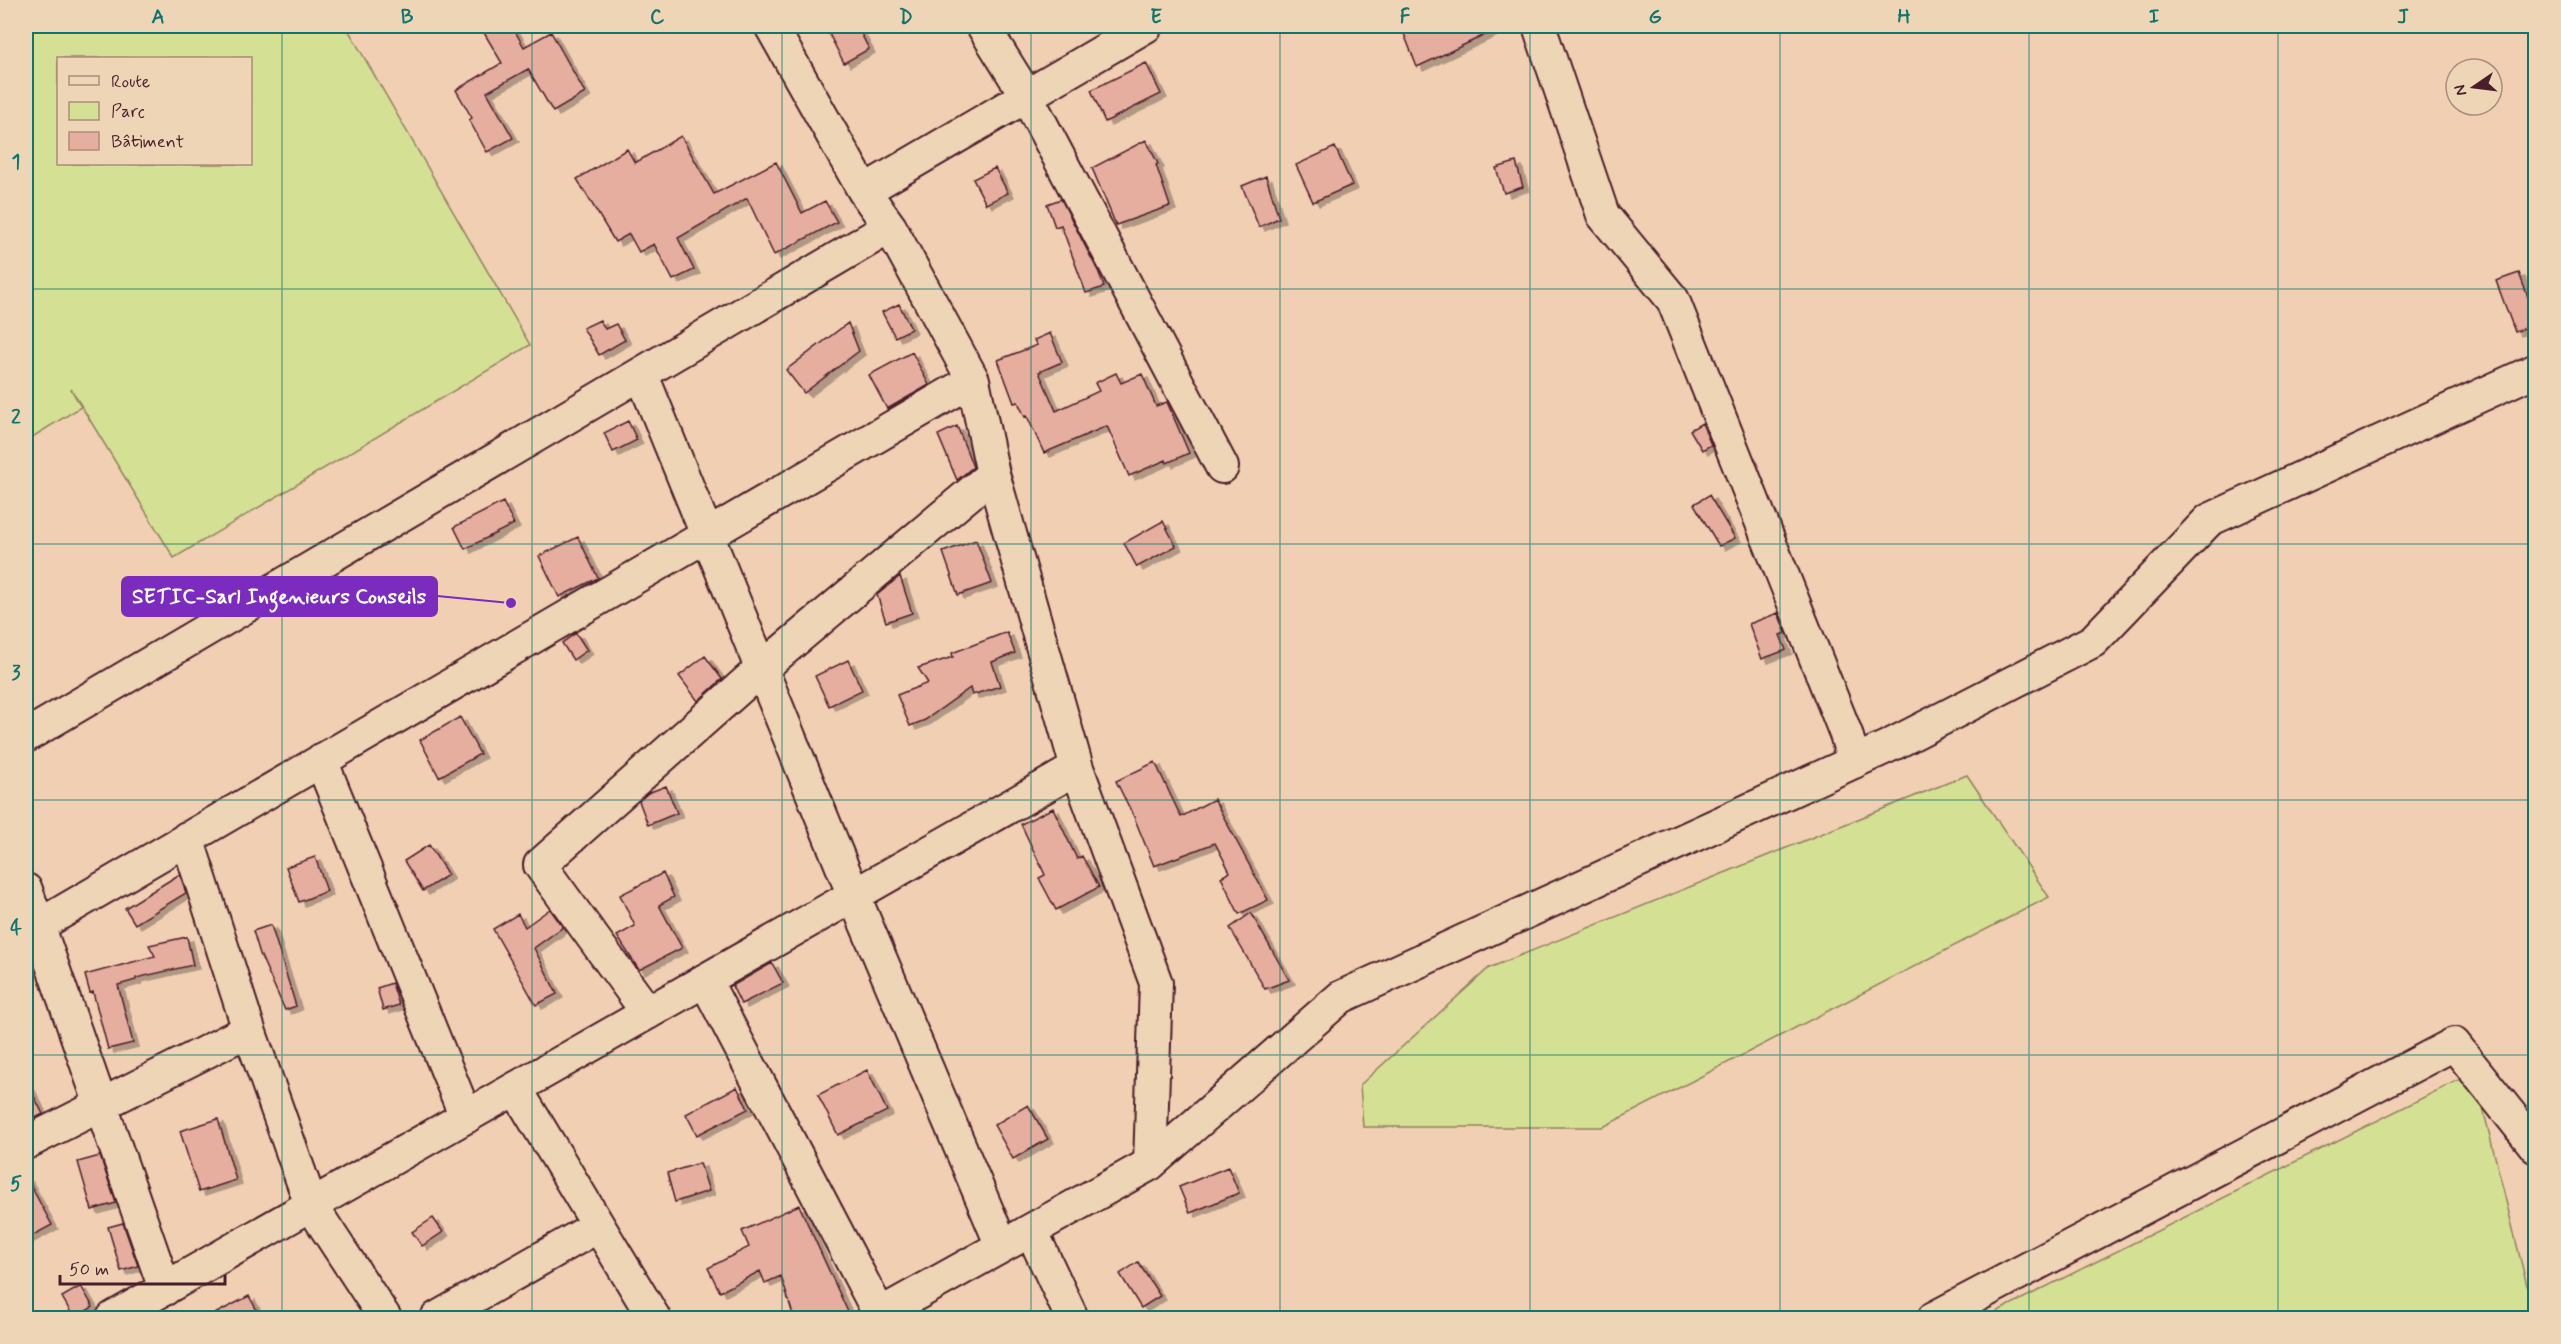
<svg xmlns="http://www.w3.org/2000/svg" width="2561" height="1344" font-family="Mynerve,sans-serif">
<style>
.green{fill:#d4e093;stroke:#8f805f;stroke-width:1.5;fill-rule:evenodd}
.building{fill:#e5ae9f;stroke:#4a1f2b;stroke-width:1.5;filter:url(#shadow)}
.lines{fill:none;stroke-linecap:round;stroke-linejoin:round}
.minor-casing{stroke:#4a1f2b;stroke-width:36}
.minor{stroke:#edd5b5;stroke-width:32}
.grid{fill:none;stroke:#0f766e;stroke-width:1.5;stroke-opacity:0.55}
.leader{fill:none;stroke:#7b2cbf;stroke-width:2}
.callout-dot{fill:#7b2cbf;stroke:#edd5b5;stroke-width:2}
.callout{fill:#7b2cbf;stroke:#7b2cbf;stroke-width:2}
.callout-label{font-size:21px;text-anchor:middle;font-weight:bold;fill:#fff}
.neatline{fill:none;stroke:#0f766e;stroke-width:2}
.grid-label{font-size:20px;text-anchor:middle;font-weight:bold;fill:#0f766e}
</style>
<defs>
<filter id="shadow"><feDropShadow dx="6" dy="4" stdDeviation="0" flood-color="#0004"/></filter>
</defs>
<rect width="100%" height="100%" fill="#f1cfb3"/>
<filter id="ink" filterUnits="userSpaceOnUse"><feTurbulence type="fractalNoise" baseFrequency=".0167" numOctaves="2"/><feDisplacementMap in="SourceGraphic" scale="12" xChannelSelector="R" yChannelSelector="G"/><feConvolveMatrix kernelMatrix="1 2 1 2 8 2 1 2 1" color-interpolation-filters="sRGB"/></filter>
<g filter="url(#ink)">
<path class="green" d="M26,26H346L530,345L174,558L71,389L81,407L26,441ZM58,58H250V164H58Z
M1967,775L2049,897L1603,1127H1363L1360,1085L1489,968Z
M2474,1072L2535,1318H1984Z"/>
<path class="building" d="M480,26H512L524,47L551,32L585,93L553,112L528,69L487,92L513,138L487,152L469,120L472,118L456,90L502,63Z
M825,26H857L869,49L844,63Z
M1401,26H1504L1417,67Z
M1146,63L1161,94L1105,122L1091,90Z
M681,136L714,194L776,162L802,213L825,201L837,222L774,255L747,198L678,238L694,270L673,280L654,244L639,252L629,234L615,242L577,179L627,149L635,163Z
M1146,140L1158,164L1156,165L1170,206L1116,225L1092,168Z
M1335,147L1352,185L1313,202L1296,165Z
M1516,162L1523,187L1504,193L1496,168Z
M995,168L1008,193L986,204L973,179Z
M1266,176L1279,218L1259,227L1242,186Z
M1061,199L1099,273L1104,287L1086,293L1061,225L1055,227L1047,204Z
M2519,273L2535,316V324L2515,332L2496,281Z
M899,304L911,329L895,337L882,312Z
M600,320L605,329L616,324L625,340L599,355L583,328Z
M848,323L859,351L804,393L786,370Z
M1050,333L1062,362L1039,372L1056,411L1099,391L1095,383L1116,373L1121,383L1142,374L1156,406L1167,402L1189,453L1167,463L1166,460L1129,476L1107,426L1044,453L1027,416L1025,417L1018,402L1014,403L998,360L1037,345L1034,340Z
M912,352L929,385L887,409L869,375Z
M628,421L637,440L613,452L604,433Z
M1702,423L1711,445L1702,450L1690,430Z
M957,426L973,467L957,480L938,435Z
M1709,495L1735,538L1719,546L1694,504Z
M503,502L514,524L465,549L454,527Z
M1163,521L1176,546L1137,567L1124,543Z
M578,537L598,578L559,597L539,556Z
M976,540L992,583L958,595L943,552Z
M900,576L912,613L886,622L877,595Z
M1778,613L1786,633L1780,635L1786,650L1762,659L1749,624Z
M1007,632L1015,653L992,662L1000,686L972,695L970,688L925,720L910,726L897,695L928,683L918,668L953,657L952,653Z
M576,633L587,650L573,660L562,643Z
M705,656L722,679L698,701L679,676Z
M848,660L862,690L829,706L815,676Z
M460,717L480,754L439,777L420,740Z
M1155,762L1181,817L1214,799L1268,900L1239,914L1221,877L1230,872L1215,843L1154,866L1134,817L1116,781Z
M666,786L677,813L648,825L639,801L648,793Z
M1053,808L1077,859L1082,856L1099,887L1056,910L1039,878L1045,875L1021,824Z
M429,845L448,875L423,891L404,861Z
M315,857L327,891L299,902L286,867Z
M663,873L674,897L659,905L682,948L639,970L617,936L635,926L620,895Z
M180,874L186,893L135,924L125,908Z
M550,909L563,927L534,948L557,994L536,1005L493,929L518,914L525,927Z
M1251,913L1289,980L1265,989L1230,928Z
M271,925L296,1006L285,1010L260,954L253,931Z
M187,937L193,965L136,978V980L118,985L133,1043L108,1049L93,992L90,993L85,975L155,956L149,945Z
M772,963L783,983L741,1004L732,986Z
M392,983L399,1005L383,1010L377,988Z
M867,1070L887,1111L838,1135L818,1095Z
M26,1081L43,1114L26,1123Z
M737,1087L748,1109L697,1135L686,1114Z
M1028,1105L1048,1139L1013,1159L994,1125Z
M218,1119L236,1180L199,1192L180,1131Z
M100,1156L116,1203L92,1210L78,1162Z
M700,1163L709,1191L675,1202L667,1173Z
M1228,1167L1239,1193L1190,1213L1179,1187Z
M26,1177L52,1225L26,1239Z
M799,1205L848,1312L830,1318H794L781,1276L765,1283L760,1271L720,1292L708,1268L749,1247L742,1231Z
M433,1218L443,1232L422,1246L412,1232Z
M123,1223L138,1266L121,1271L108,1227Z
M1138,1262L1160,1296L1141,1308L1120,1274Z
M81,1286L93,1307L74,1318L62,1297Z
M249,1296L261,1318H207Z"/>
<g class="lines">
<g class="minor-casing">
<path id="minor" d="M771,26L864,191L1146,26
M983,26L1026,95L1222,467
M1539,26L1603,215L1673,300L1846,734L1854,762
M864,191L890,227L973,380L993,474L1077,768L1156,983L1150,1164
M642,375L854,896L1002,1246
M26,736L890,227
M321,760L466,1117
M187,838L249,1030L311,1205L385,1318
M26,890L165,1289
M26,933L973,380
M705,980L880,1315
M648,1013L540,865L761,669L993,474
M516,1089L654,1318
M26,1143L249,1030
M1031,1230L1072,1318
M113,1318L1077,768
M437,1318L598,1226
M873,1318L1150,1164L1341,997L1893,744L2093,641L2209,520L2536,370
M1934,1318L2454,1044L2536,1147"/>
</g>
<use href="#minor" class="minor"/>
</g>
</g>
<path class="grid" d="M282,26V1318M532,26V1318M782,26V1318M1031,26V1318M1280,26V1318M1530,26V1318M1780,26V1318M2029,26V1318M2278,26V1318M26,289H2536M26,544H2536M26,800H2536M26,1055H2536"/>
<path class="leader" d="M511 603L437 596"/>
<circle class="callout-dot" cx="511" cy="603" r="6"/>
<rect class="callout" x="122" y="577" width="315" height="39" rx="6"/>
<g class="callout-label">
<text x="279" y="603">SETIC-Sarl Ingenieurs Conseils</text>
</g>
<rect width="2561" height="1344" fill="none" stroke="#edd5b5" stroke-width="66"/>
<rect x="57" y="57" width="195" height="108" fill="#edd5b5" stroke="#ac8c7e" stroke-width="1.5"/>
<rect x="69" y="76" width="30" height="9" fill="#edd5b5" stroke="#ac8c7e" stroke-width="1.5"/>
<text x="111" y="87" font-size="18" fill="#4a1f2b">Route</text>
<rect x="69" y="102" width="30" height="18" fill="#d4e093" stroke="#ac8c7e" stroke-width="1.5"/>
<text x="111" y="117" font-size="18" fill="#4a1f2b">Parc</text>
<rect x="69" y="132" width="30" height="18" fill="#e5ae9f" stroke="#ac8c7e" stroke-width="1.5"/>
<text x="111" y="147" font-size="18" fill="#4a1f2b">Bâtiment</text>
<g transform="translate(2474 87) rotate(256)"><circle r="28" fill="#edd5b5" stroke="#ac8c7e" stroke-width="1.5"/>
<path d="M0-4.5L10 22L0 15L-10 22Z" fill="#4a1f2b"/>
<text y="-9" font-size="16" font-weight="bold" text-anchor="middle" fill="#4a1f2b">N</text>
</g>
<path d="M60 1275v9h165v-9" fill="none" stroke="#4a1f2b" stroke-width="3"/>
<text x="69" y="1275" font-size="18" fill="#4a1f2b" stroke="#edd5b5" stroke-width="4.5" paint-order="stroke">50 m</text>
<rect x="33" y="33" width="2495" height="1278" class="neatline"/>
<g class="grid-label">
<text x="158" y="23">A</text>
<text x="407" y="23">B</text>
<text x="657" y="23">C</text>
<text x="906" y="23">D</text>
<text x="1156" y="23">E</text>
<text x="1405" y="23">F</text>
<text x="1655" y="23">G</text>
<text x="1904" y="23">H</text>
<text x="2154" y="23">I</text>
<text x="2403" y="23">J</text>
<text x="16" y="168">1</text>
<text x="16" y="423">2</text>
<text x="16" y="679">3</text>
<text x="16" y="934">4</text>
<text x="16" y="1190">5</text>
</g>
</svg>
